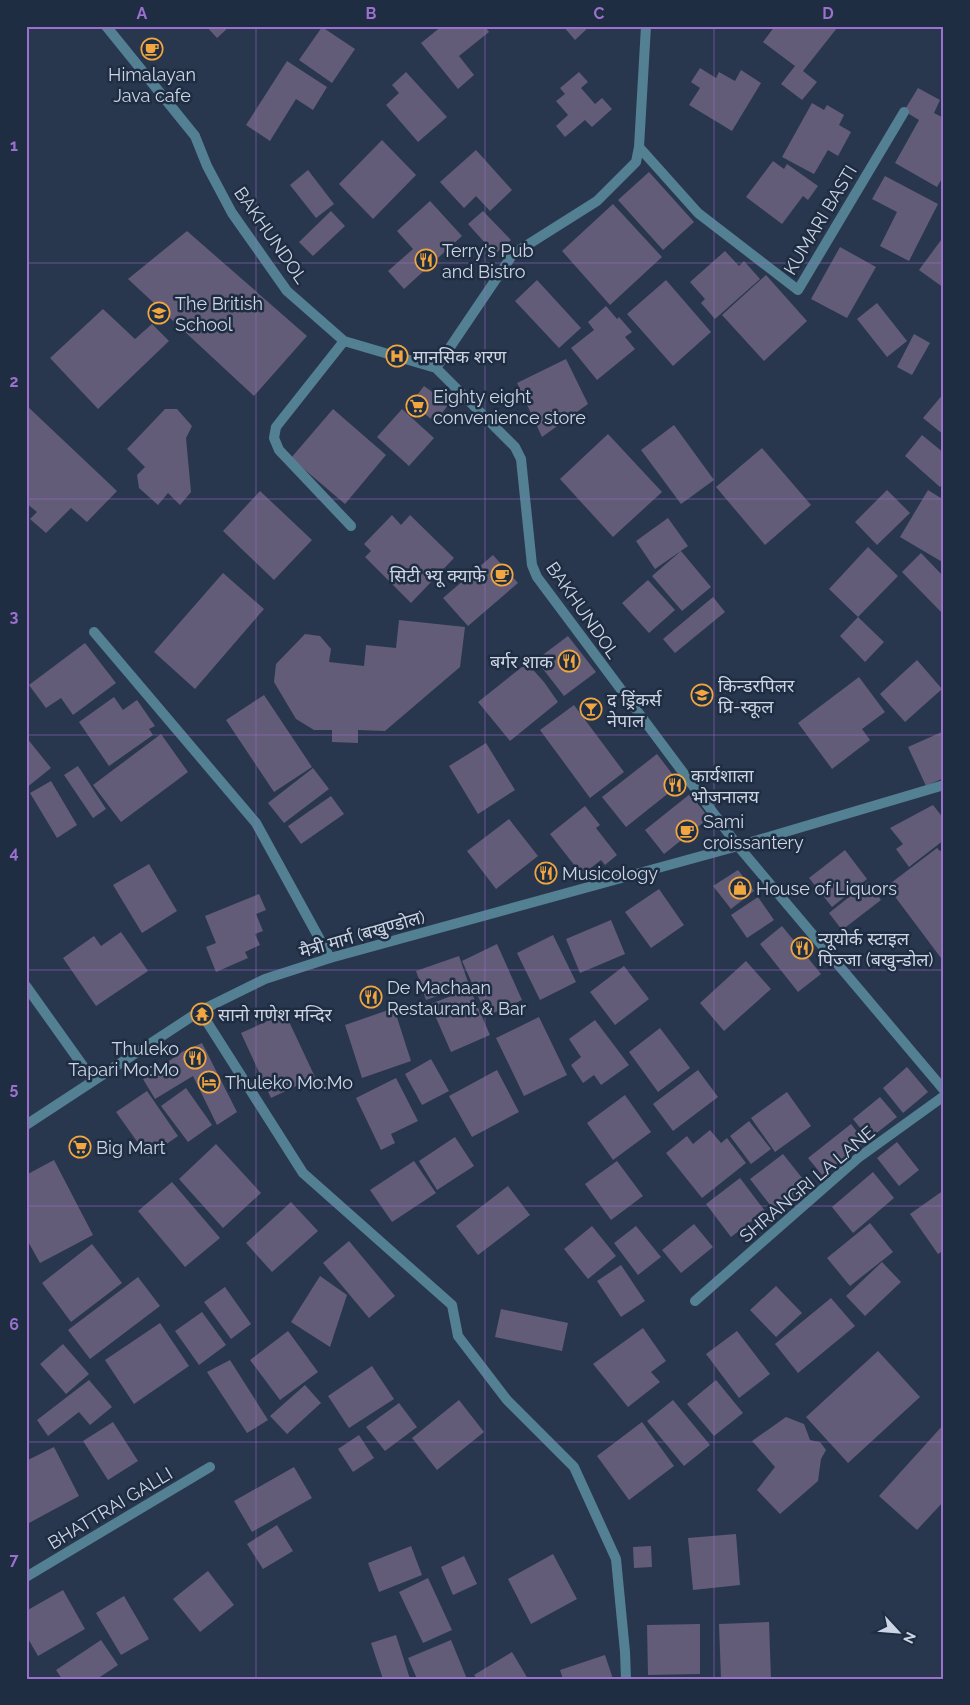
<svg xmlns="http://www.w3.org/2000/svg" width="970" height="1705" font-family="Raleway,'Noto Sans Devanagari',sans-serif">
<style>
.building{fill:#625c78}
.lines{fill:none;stroke-linecap:round;stroke-linejoin:round}
.minor{stroke:#548093;stroke-width:10}
.grid{fill:none;stroke:#9c70ce;stroke-width:1;stroke-opacity:0.55}
.labels{text-anchor:middle;dominant-baseline:central;stroke-width:5;stroke-linejoin:round;paint-order:stroke}
.poi-label{font-size:18px;fill:#cdd5e4;stroke:#1f2d43;text-anchor:start}
.street-label{font-size:18px;fill:#cdd5e4;stroke:#1f2d43}
.neatline{fill:none;stroke:#9c70ce;stroke-width:2}
.grid-label{font-size:16px;text-anchor:middle;font-weight:bold;fill:#9c70ce}
</style>
<rect width="100%" height="100%" fill="#29374e"/>
<path class="building" d="M206,26H230L217,38Z
M442,26H485L489,32L459,56L474,75L458,89L421,43Z
M563,26H590L575,40Z
M775,26H835L837,28L803,71L817,82L802,100L781,84L795,66L763,42Z
M322,27L355,49L332,83L299,60Z
M287,61L327,87L313,110L296,99L270,141L246,125Z
M700,68L716,78L719,72L735,81L741,70L761,83L732,131L689,105L700,88L691,82Z
M406,72L447,117L418,142L386,105L399,93L392,85Z
M579,72L588,82L581,88L595,104L602,98L612,109L592,127L585,120L565,137L556,126L568,115L556,101L565,94L560,88Z
M918,88L940,100L934,113L944,118V175L937,187L895,163L919,120L904,111Z
M812,103L824,110L827,105L844,115L839,125L851,132L838,156L828,150L814,174L782,157Z
M382,140L416,175L373,219L339,184Z
M476,150L512,190L490,211L476,196L464,208L440,182Z
M773,161L784,169L787,164L818,186L808,200L803,196L782,224L746,197Z
M308,170L334,204L316,218L290,185Z
M649,172L694,222L663,250L618,200Z
M885,176L938,204L909,261L880,246L897,212L872,199Z
M430,201L462,236L404,289L388,271L413,249L397,231Z
M613,204L662,257L610,305L562,251Z
M331,211L345,226L313,256L299,242Z
M483,211L511,240L495,254L468,224Z
M187,231L307,336L254,396L128,279Z
M944,236V288L919,270Z
M840,247L876,267L847,318L811,299Z
M725,251L739,266L744,261L760,279L715,319L701,303L705,299L690,282Z
M766,275L807,321L764,361L722,315Z
M537,280L581,328L559,348L515,301Z
M666,280L711,332L673,366L627,314Z
M877,303L907,341L887,357L857,319Z
M606,306L617,319L619,317L632,332L625,337L635,349L597,380L571,348L594,330L588,322Z
M103,309L135,339L152,324L169,341L98,409L50,358Z
M914,334L930,343L912,375L897,367Z
M566,359L588,404L542,437L517,383Z
M424,386L449,404L435,422L411,403Z
M944,393V435L923,418Z
M26,405L117,491L87,522L71,508L46,533L30,519L37,512L26,503Z
M165,409H177L192,426L186,438L191,492L180,505L168,493L158,505L139,488L137,475L145,467L127,449Z
M333,409L386,455L345,504L291,458Z
M402,409L434,438L409,466L377,437Z
M674,425L714,480L681,504L641,450Z
M608,434L662,492L613,537L560,479Z
M922,435L944,453V482L940,487L905,456Z
M762,448L811,505L765,545L716,487Z
M887,490L910,513L877,545L855,522Z
M928,490L944,500V563L900,537Z
M260,491L312,540L274,580L223,531Z
M392,515L401,525L410,515L454,558L411,603L365,557L371,551L364,544Z
M668,518L688,546L655,569L636,541Z
M868,547L898,576L858,617L884,642L865,662L840,636L858,617L829,589Z
M681,551L711,587L682,611L652,576Z
M921,553L944,577V612L942,613L902,572Z
M493,555L518,583L468,626L443,598Z
M223,573L264,609L195,689L154,652Z
M648,580L675,610L649,633L622,603Z
M713,597L725,612L675,653L663,639Z
M399,620L465,627L460,667L385,731L358,730V743L332,742V730H314L296,719L274,682L276,664L305,634L320,636L331,649L329,662L364,666L366,645L396,648Z
M568,636L596,672L564,696L536,660Z
M85,643L116,683L73,715L61,698L46,708L29,685Z
M917,660L942,689L905,722L880,694Z
M527,663L544,682L558,702L510,741L478,702Z
M859,677L885,712L862,729L870,740L832,769L798,723Z
M264,695L312,767L274,792L226,720Z
M114,697L123,710L137,700L155,726L149,729L153,735L109,766L79,722Z
M574,705L624,772L590,798L540,730Z
M944,731V778L926,786L908,747Z
M161,734L188,772L121,822L93,785Z
M26,737L51,768L26,788Z
M486,743L515,790L478,814L449,766Z
M657,754L680,784L626,827L602,797Z
M78,766L106,809L93,818L64,775Z
M313,768L329,789L284,823L268,803Z
M51,781L77,825L57,838L30,793Z
M690,794L709,818L664,854L645,830Z
M331,796L344,814L301,844L288,826Z
M933,805L944,819V840L909,867L896,849L903,844L890,828Z
M585,806L600,825L596,828L617,855L605,865L601,860L582,875L550,834Z
M509,819L538,856L496,889L467,851Z
M937,848L940,851L944,848V962L887,886Z
M845,850L867,879L832,907L809,878Z
M149,864L177,911L142,933L113,885Z
M738,870L754,891L731,909L713,886Z
M868,882L881,900L842,930L829,913Z
M659,889L684,925L651,948L625,912Z
M259,894L266,910L256,914L263,931L255,934L260,945L245,952L248,958L216,972L206,947L216,943L205,916Z
M758,897L774,920L747,938L731,915Z
M611,920L625,954L580,973L566,939Z
M782,926L821,974L798,992L760,944Z
M121,932L148,971L96,1006L63,958L94,936L101,946Z
M553,935L576,982L540,1000L517,953Z
M497,944L522,1000L487,1016L462,961Z
M459,956L469,985L426,1000L416,971Z
M746,961L771,989L724,1031L700,1003Z
M624,966L649,999L615,1025L590,992Z
M470,989L490,1035L451,1052L430,1004Z
M394,1008L411,1061L362,1078L345,1025Z
M285,1013L315,1077L271,1098L241,1033Z
M539,1017L567,1075L524,1096L496,1038Z
M595,1020L629,1065L601,1085L594,1075L583,1083L571,1065L581,1057L569,1039Z
M660,1028L690,1068L658,1092L629,1052Z
M202,1043L237,1112L217,1125L193,1076L155,1099L143,1079L182,1052Z
M431,1059L449,1091L422,1105L405,1074Z
M907,1067L928,1092L903,1113L883,1088Z
M497,1070L519,1112L472,1137L449,1096Z
M698,1070L718,1097L673,1131L653,1104Z
M396,1078L418,1121L391,1134L395,1143L381,1150L356,1098Z
M186,1088L212,1125L188,1142L161,1106Z
M147,1091L178,1136L148,1157L116,1112Z
M787,1092L811,1126L775,1152L751,1118Z
M625,1095L651,1132L613,1160L587,1123Z
M880,1097L897,1117L869,1139L853,1119Z
M749,1121L771,1149L751,1164L730,1136Z
M851,1124L865,1142L822,1175L808,1158Z
M710,1130L721,1143L727,1138L746,1163L702,1198L666,1153L687,1136L693,1144Z
M455,1137L474,1166L437,1190L419,1161Z
M897,1142L919,1170L899,1186L877,1158Z
M216,1144L261,1193L223,1228L179,1179Z
M783,1154L810,1188L777,1214L750,1179Z
M54,1160L93,1235L40,1263L26,1238V1175Z
M414,1161L436,1193L392,1222L370,1190Z
M617,1161L643,1196L611,1220L585,1184Z
M873,1172L894,1198L853,1233L832,1207Z
M740,1178L765,1211L731,1237L706,1204Z
M172,1182L220,1238L185,1267L138,1211Z
M508,1186L530,1215L478,1255L456,1226Z
M944,1190V1250L938,1254L910,1214Z
M291,1202L318,1231L272,1272L246,1243Z
M870,1223L893,1252L850,1286L827,1258Z
M694,1224L713,1247L681,1273L662,1250Z
M592,1226L616,1256L588,1279L564,1249Z
M636,1226L661,1257L638,1275L614,1243Z
M349,1241L395,1296L369,1318L323,1263Z
M92,1244L122,1283L71,1322L42,1283Z
M882,1262L901,1282L865,1316L846,1296Z
M621,1265L645,1301L621,1317L597,1281Z
M320,1276L347,1295L330,1347L291,1322Z
M138,1277L160,1306L90,1359L68,1330Z
M776,1286L802,1313L776,1337L750,1310Z
M225,1287L251,1324L231,1339L204,1302Z
M831,1298L855,1326L798,1373L775,1344Z
M501,1309L568,1323L562,1351L495,1337Z
M202,1312L226,1345L199,1365L175,1331Z
M160,1323L189,1366L134,1404L105,1360Z
M643,1328L666,1361L651,1372L660,1382L628,1407L593,1364Z
M288,1331L318,1372L280,1400L250,1360Z
M737,1331L770,1374L739,1398L706,1354Z
M63,1344L89,1374L66,1394L40,1364Z
M878,1351L920,1397L848,1463L806,1417Z
M230,1360L268,1420L247,1433L207,1372Z
M372,1366L394,1399L349,1428L328,1396Z
M89,1380L112,1407L90,1425L79,1412L48,1436L37,1420Z
M716,1380L743,1413L714,1436L687,1404Z
M305,1385L321,1403L287,1434L270,1416Z
M459,1400L484,1432L437,1470L412,1438Z
M673,1400L710,1445L684,1466L647,1421Z
M399,1403L417,1427L385,1451L366,1427Z
M786,1417L804,1424L810,1440L820,1442L826,1450L821,1459L818,1481L780,1514L757,1490L775,1467L752,1441Z
M113,1422L138,1461L108,1480L83,1441Z
M642,1422L674,1466L629,1500L597,1456Z
M944,1424V1501L917,1530L879,1496Z
M359,1435L374,1458L353,1472L338,1449Z
M54,1447L79,1496L29,1523L26,1518V1461Z
M294,1467L312,1498L252,1532L234,1501Z
M277,1525L293,1551L263,1569L247,1544Z
M736,1534L740,1585L693,1590L688,1538Z
M411,1546L422,1575L379,1592L368,1563Z
M651,1546L652,1567L634,1568L633,1547Z
M553,1554L577,1599L531,1624L508,1579Z
M464,1556L477,1584L453,1595L441,1567Z
M208,1571L234,1605L200,1632L173,1599Z
M428,1578L452,1630L423,1643L399,1592Z
M63,1590L85,1629L38,1656L26,1635V1611Z
M124,1596L149,1639L121,1655L96,1613Z
M769,1622L771,1679H721L719,1624Z
M700,1624V1674L648,1675L647,1625Z
M396,1635L410,1679H383L371,1643Z
M101,1640L118,1665L97,1679H62L56,1670Z
M451,1640L467,1679H417L408,1658Z
M512,1652L528,1679H477L474,1675Z
M605,1655L613,1679H563L560,1670Z"/>
<g class="lines">
<path class="minor" d="M106,26L195,136L207,166L232,213L287,291L344,341L436,368L515,447L521,459L532,565L537,577L738,846L944,1090
M639,147L698,213L798,290L904,112
M344,341L276,427L274,438L279,450L351,526
M436,368L513,254L597,201L636,162L639,147L646,26
M94,632L256,823L330,958
M26,986L93,1080
M200,1011L303,1173L452,1305L458,1336L507,1400L574,1467L616,1559L625,1652L626,1679
M26,1125L200,1011L265,979L330,958L738,846L944,785
M695,1301L858,1158L944,1096
M26,1577L210,1467"/>
</g>
<path class="grid" d="M256,26V1679M485,26V1679M714,26V1679M26,263H944M26,499H944M26,735H944M26,970H944M26,1206H944M26,1442H944"/>
<defs>
<g id="cafe-ring" transform="scale(1.125)"><circle r="9.5" fill="#1f2d43" stroke="#f1a63f" stroke-width="1.5"/><path d="M-5.5-4.5H6V0H3Q3 3.5 0 3.5H-2.5Q-5.5 3.5-5.5 0ZM3-3.2v2h1.7v-2ZM-6 4.5H4V6H-6Z" fill="#f1a63f"/></g>
<g id="restaurant-ring" transform="scale(1.125)"><circle r="9.5" fill="#1f2d43" stroke="#f1a63f" stroke-width="1.5"/><path d="M-5-6h1v4h1v-4h1v4h1v-4h1v5L-1.5 .5V6h-2V.5L-5-1ZM5-6V6H3V1.5H1.5Q1.5-4 5-6Z" fill="#f1a63f"/></g>
<g id="school-ring" transform="scale(1.125)"><circle r="9.5" fill="#1f2d43" stroke="#f1a63f" stroke-width="1.5"/><path d="M0-5L7-2L0 1L-7-2ZM-4 1L0 2.5L4 1V4Q0 6-4 4Z" fill="#f1a63f"/></g>
<g id="hospital-ring" transform="scale(1.125)"><circle r="9.5" fill="#1f2d43" stroke="#f1a63f" stroke-width="1.5"/><path d="M-5-5h3v3.5h4V-5h3V5h-3V1.5h-4V5h-3Z" fill="#f1a63f"/></g>
<g id="supermarket-ring" transform="scale(1.125)"><circle r="9.5" fill="#1f2d43" stroke="#f1a63f" stroke-width="1.5"/><path d="M-6-5.5h2.5l.6 2H6L4.5 2H-2.5L-4.4-4H-6ZM-1.5 3.2a1.3 1.3 0 1 0 .1 0ZM3 3.2a1.3 1.3 0 1 0 .1 0Z" fill="#f1a63f"/></g>
<g id="bar-ring" transform="scale(1.125)"><circle r="9.5" fill="#1f2d43" stroke="#f1a63f" stroke-width="1.5"/><path d="M-6-5H6L.8 .8V4.5H3.5V6h-7V4.5H-.8V.8Z" fill="#f1a63f"/></g>
<g id="shop-ring" transform="scale(1.125)"><circle r="9.5" fill="#1f2d43" stroke="#f1a63f" stroke-width="1.5"/><path d="M-5-2.5h2.3a2.7 3.5 0 0 1 5.4 0H5L5.5 6h-11ZM-1.5-2.5h3a1.5 2.3 0 0 0-3 0Z" fill="#f1a63f"/></g>
<g id="temple-ring" transform="scale(1.125)"><circle r="9.5" fill="#1f2d43" stroke="#f1a63f" stroke-width="1.5"/><path d="M0-6L5-2H3V0L6.5 2.5H4V6H1.5V3h-3V6H-4V2.5H-6.5L-3 0V-2H-5Z" fill="#f1a63f"/></g>
<g id="hotel-ring" transform="scale(1.125)"><circle r="9.5" fill="#1f2d43" stroke="#f1a63f" stroke-width="1.5"/><path d="M-6-4.5h1.5V1H6V5H4.5V3h-9V5H-6ZM-4 0a1.8 1.8 0 1 1 3.6 0ZM.5 0V-2.5h3Q6-2.5 6 0Z" fill="#f1a63f"/></g>
</defs>
<g fill-rule="evenodd">
<use href="#cafe-ring" x="152" y="49"/>
<use href="#restaurant-ring" x="426" y="260"/>
<use href="#school-ring" x="159" y="313"/>
<use href="#hospital-ring" x="397" y="356"/>
<use href="#supermarket-ring" x="417" y="406"/>
<use href="#cafe-ring" x="502" y="575"/>
<use href="#restaurant-ring" x="569" y="661"/>
<use href="#school-ring" x="702" y="695"/>
<use href="#bar-ring" x="591" y="709"/>
<use href="#restaurant-ring" x="675" y="785"/>
<use href="#cafe-ring" x="687" y="831"/>
<use href="#restaurant-ring" x="546" y="873"/>
<use href="#shop-ring" x="740" y="888"/>
<use href="#restaurant-ring" x="802" y="948"/>
<use href="#restaurant-ring" x="371" y="997"/>
<use href="#temple-ring" x="202" y="1014"/>
<use href="#restaurant-ring" x="195" y="1058"/>
<use href="#hotel-ring" x="209" y="1082"/>
<use href="#supermarket-ring" x="80" y="1147"/>
</g>
<g class="labels">
<g class="poi-label">
<text x="152" y="74" text-anchor="middle">Himalayan<tspan x="152" dy="21">Java cafe</tspan></text>
<text x="442" y="250">Terry's Pub<tspan x="442" dy="21">and Bistro</tspan></text>
<text x="175" y="303">The British<tspan x="175" dy="21">School</tspan></text>
<text x="413" y="356">मानसिक शरण</text>
<text x="433" y="396">Eighty eight<tspan x="433" dy="21">convenience store</tspan></text>
<text x="486" y="575" text-anchor="end">सिटी भ्यू क्याफे</text>
<text x="553" y="661" text-anchor="end">बर्गर शाक</text>
<text x="718" y="685">किन्डरपिलर<tspan x="718" dy="21">प्रि-स्कूल</tspan></text>
<text x="607" y="699">द ड्रिंकर्स<tspan x="607" dy="21">नेपाल</tspan></text>
<text x="691" y="775">कार्यशाला<tspan x="691" dy="21">भोजनालय</tspan></text>
<text x="703" y="821">Sami<tspan x="703" dy="21">croissantery</tspan></text>
<text x="562" y="873">Musicology</text>
<text x="756" y="888">House of Liquors</text>
<text x="818" y="938">न्यूयोर्क स्टाइल<tspan x="818" dy="21">पिज्जा (बखुन्डोल)</tspan></text>
<text x="387" y="987">De Machaan<tspan x="387" dy="21">Restaurant &amp; Bar</tspan></text>
<text x="218" y="1014">सानो गणेश मन्दिर</text>
<text x="179" y="1048" text-anchor="end">Thuleko<tspan x="179" dy="21">Tapari Mo:Mo</tspan></text>
<text x="225" y="1082">Thuleko Mo:Mo</text>
<text x="96" y="1147">Big Mart</text>
</g>
<g class="street-label">
<text transform="translate(820 220) rotate(-59)">KUMARI BASTI</text>
<text transform="translate(271 235) rotate(55)">BAKHUNDOL</text>
<text transform="translate(583 610) rotate(55)">BAKHUNDOL</text>
<text transform="translate(362 934) rotate(-16)">मैत्री मार्ग (बखुण्डोल)</text>
<text transform="translate(807 1184) rotate(-40)">SHRANGRI LA LANE</text>
<text transform="translate(110 1508) rotate(-31)">BHATTRAI GALLI</text>
</g>
</g>
<rect width="970" height="1705" fill="none" stroke="#1f2d43" stroke-width="55"/>
<g transform="translate(898 1632) rotate(116)" stroke="#1f2d43" stroke-width="4" paint-order="stroke">
<path d="M0-4L9 19L0 12L-9 19Z" fill="#cdd5e4"/>
<text y="-8" font-size="14" font-weight="bold" text-anchor="middle" fill="#cdd5e4">N</text>
</g>
<rect x="28" y="28" width="914" height="1650" class="neatline"/>
<g class="grid-label">
<text x="142" y="19">A</text>
<text x="371" y="19">B</text>
<text x="599" y="19">C</text>
<text x="828" y="19">D</text>
<text x="14" y="151">1</text>
<text x="14" y="387">2</text>
<text x="14" y="622">3</text>
<text x="14" y="858">4</text>
<text x="14" y="1094">5</text>
<text x="14" y="1330">6</text>
<text x="14" y="1565">7</text>
</g>
</svg>
